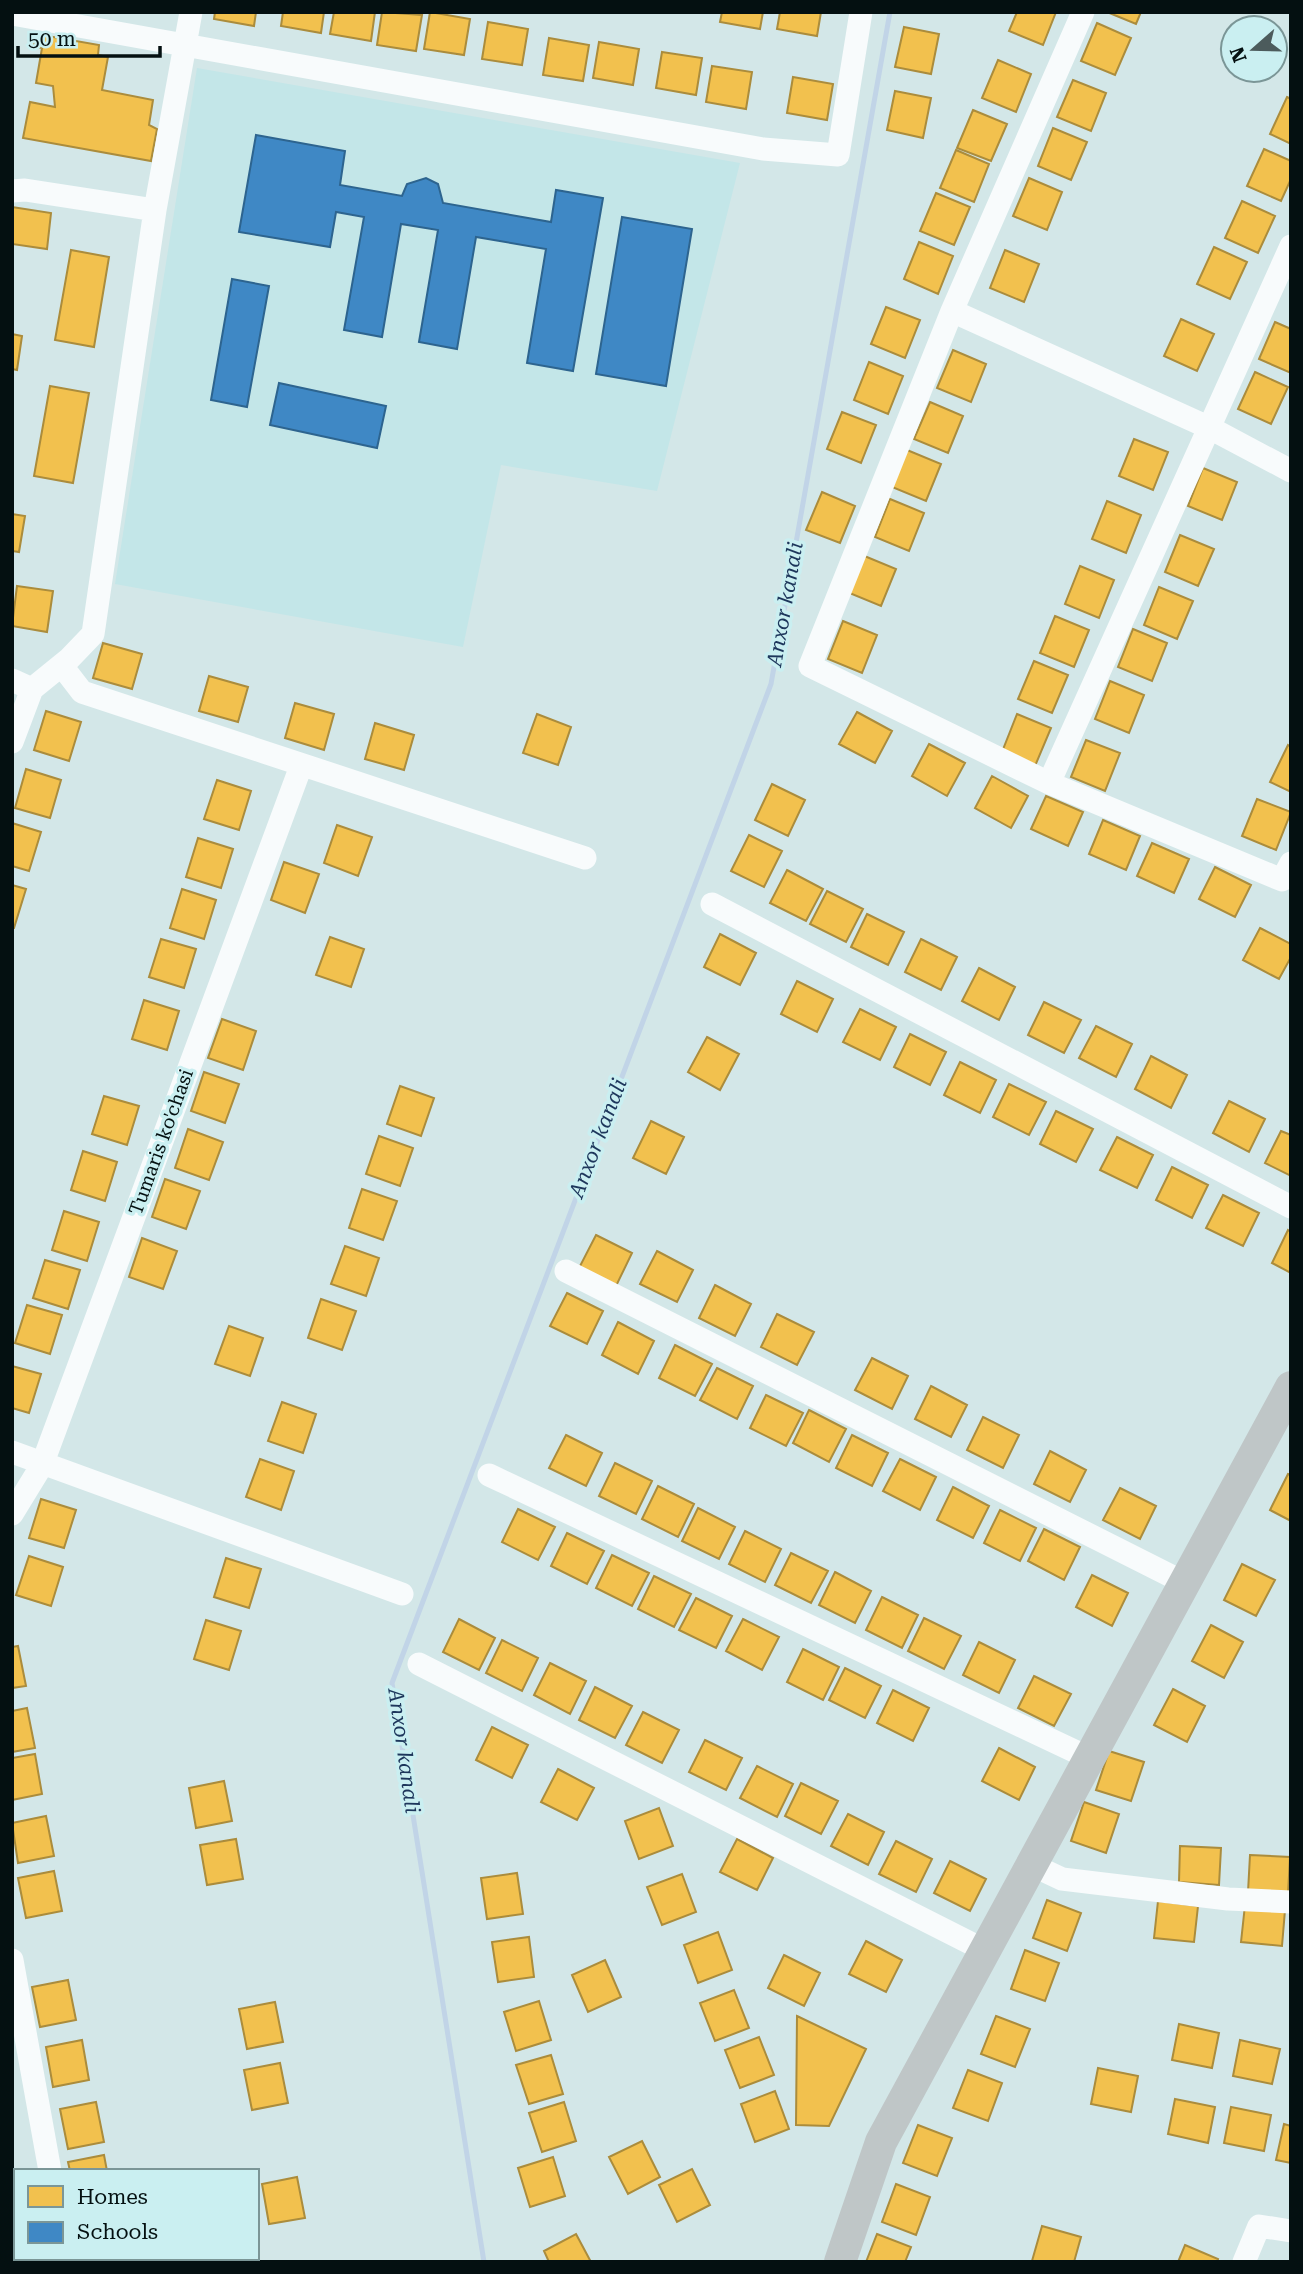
<svg xmlns="http://www.w3.org/2000/svg" width="1303" height="2274" font-family="'Roboto Serif',serif">
<style>
.built{fill:#c3e6e8}
.homes{fill:#f2c14e;stroke:#ab8c3c;stroke-width:2}
.schools{fill:#3f88c5;stroke:#2d648f;stroke-width:2}
.lines{fill:none;stroke-linecap:round;stroke-linejoin:round}
.stream{stroke:#c1d4e7;stroke-width:5}
.street{stroke:#f8fbfc;stroke-width:23}
.secondary{stroke:#bfc6c7;stroke-width:32}
.labels{text-anchor:middle;dominant-baseline:central;stroke-width:7;stroke-linejoin:round;paint-order:stroke}
.street-label{font-size:19px;fill:#041011;stroke:#caeff1}
.water-label{font-size:21px;font-style:italic;fill:#1d365b;stroke:#caeff1}
</style>
<rect width="100%" height="100%" fill="#d3e7e8"/>
<path class="built" d="M197,68L740,163L657,491L501,465L463,647L115,584Z"/>
<path class="homes" d="M215,12H256L254,26L214,19Z
M283,12H324L321,33L281,26Z
M334,12H375L371,41L330,34Z
M382,12L422,15L416,51L377,45Z
M430,12L470,19L464,55L424,49Z
M722,12H763L760,29L720,22Z
M780,12H821L817,36L777,29Z
M1017,12H1056L1043,45L1009,31Z
M1107,12H1141L1136,24Z
M488,22L528,29L522,65L482,59Z
M1097,23L1131,38L1115,75L1081,61Z
M904,27L939,34L931,74L895,67Z
M36,34L99,45L98,55L108,57L102,90L153,100L149,125L157,129L151,161L23,138L30,102L55,107L53,86L36,83L42,48L34,47Z
M549,38L589,45L583,81L543,75Z
M599,42L639,49L633,85L593,78Z
M662,52L702,58L696,95L656,88Z
M998,60L1031,74L1016,112L982,98Z
M712,66L752,72L746,109L706,102Z
M793,77L833,84L827,120L787,113Z
M1073,80L1106,93L1091,131L1057,117Z
M895,91L931,98L923,138L887,130Z
M1287,97L1291,99V144L1270,134Z
M973,110L1007,124L991,161L957,148Z
M1053,128L1087,142L1071,180L1038,166Z
M1264,149L1291,161V179L1281,201L1247,186Z
M956,150L989,164L974,202L940,188Z
M1029,178L1062,192L1047,230L1013,216Z
M936,193L970,207L954,245L920,231Z
M1242,201L1275,216L1258,253L1225,238Z
M12,207L51,213L47,249L12,244Z
M919,242L953,256L938,294L904,279Z
M1214,247L1247,262L1230,299L1197,284Z
M71,250L109,257L94,347L55,340Z
M1005,250L1039,264L1024,302L990,288Z
M886,307L920,320L905,358L871,344Z
M1181,319L1214,334L1197,371L1164,356Z
M1275,322L1291,329V373L1259,359Z
M12,334L22,336L17,370L12,369Z
M953,350L986,364L971,402L937,388Z
M869,362L903,376L888,414L854,400Z
M1255,372L1288,387L1271,424L1238,409Z
M50,386L89,393L73,483L34,476Z
M930,402L963,416L948,453L914,439Z
M842,412L876,425L861,463L827,449Z
M1134,439L1168,452L1153,490L1119,476Z
M907,450L941,464L926,501L892,487Z
M1203,468L1237,482L1222,520L1188,506Z
M822,492L855,506L840,543L806,530Z
M890,499L924,513L909,551L875,537Z
M1107,501L1141,515L1126,553L1092,539Z
M12,514L25,516L19,552L12,551Z
M1180,535L1214,549L1198,586L1165,572Z
M862,555L896,569L881,606L847,592Z
M1080,566L1114,580L1099,618L1065,604Z
M17,586L53,591L47,632L12,626Z
M1159,587L1193,601L1177,639L1144,625Z
M1055,616L1089,630L1074,667L1040,653Z
M843,621L877,635L862,673L828,659Z
M1133,629L1167,643L1152,681L1118,667Z
M103,643L142,654L132,689L93,678Z
M1034,661L1068,675L1052,713L1018,699Z
M209,676L248,687L238,722L199,711Z
M1110,681L1144,695L1129,733L1095,719Z
M295,703L334,714L324,750L285,738Z
M46,711L81,722L69,761L34,750Z
M857,712L892,731L875,763L839,744Z
M537,714L571,727L558,765L523,753Z
M1017,714L1051,728L1035,766L1002,752Z
M375,723L414,735L404,770L365,759Z
M1086,740L1120,753L1105,791L1071,777Z
M929,744L965,763L947,796L912,776Z
M1288,745L1291,747V792L1270,782Z
M26,769L61,780L50,818L15,808Z
M992,776L1028,796L1011,828L975,808Z
M217,780L251,791L239,830L204,819Z
M772,784L805,800L788,836L755,820Z
M1046,796L1083,812L1068,846L1031,829Z
M1257,799L1291,812L1276,850L1242,836Z
M1103,820L1140,836L1126,870L1089,854Z
M12,823L41,832L29,871L12,866Z
M337,825L372,837L358,876L324,863Z
M749,835L782,851L764,887L731,871Z
M198,838L233,849L221,888L186,877Z
M1152,843L1189,859L1174,893L1137,876Z
M284,862L319,874L305,913L271,900Z
M1215,867L1251,885L1235,917L1199,899Z
M787,870L823,889L806,921L770,903Z
M12,885L26,889L14,928H12Z
M182,889L216,900L204,939L170,928Z
M827,891L863,909L846,942L810,924Z
M867,914L904,932L888,965L851,947Z
M1260,928L1291,944V957L1279,979L1243,960Z
M720,934L756,953L740,985L704,967Z
M330,937L364,949L351,987L316,975Z
M161,939L196,949L184,988L149,977Z
M921,939L957,957L941,990L905,972Z
M979,968L1015,987L999,1020L962,1001Z
M797,981L833,999L817,1032L781,1014Z
M144,1000L179,1011L167,1050L132,1039Z
M1044,1002L1081,1020L1064,1053L1028,1035Z
M860,1009L896,1027L880,1060L843,1042Z
M222,1019L256,1031L243,1070L208,1058Z
M1096,1026L1132,1044L1116,1077L1079,1058Z
M910,1034L946,1052L930,1085L894,1067Z
M707,1037L739,1054L720,1090L688,1072Z
M1151,1056L1187,1075L1171,1108L1135,1089Z
M960,1062L996,1080L980,1113L944,1095Z
M204,1072L239,1084L225,1123L191,1111Z
M1009,1084L1046,1102L1029,1135L993,1117Z
M400,1086L434,1098L421,1136L387,1124Z
M104,1096L139,1106L127,1145L92,1134Z
M1229,1101L1265,1119L1249,1152L1213,1133Z
M1056,1111L1093,1129L1076,1162L1040,1144Z
M651,1121L684,1137L666,1174L633,1158Z
M188,1129L223,1142L209,1180L175,1168Z
M1281,1131L1291,1135V1176L1265,1163Z
M379,1136L413,1148L400,1186L366,1174Z
M1117,1137L1153,1155L1137,1188L1100,1170Z
M83,1151L117,1162L105,1201L71,1190Z
M1172,1167L1208,1185L1192,1218L1156,1200Z
M165,1179L200,1191L186,1229L152,1217Z
M362,1189L397,1201L383,1240L349,1228Z
M1223,1195L1259,1213L1243,1246L1206,1228Z
M64,1211L99,1222L87,1261L52,1250Z
M1288,1230L1291,1232V1273L1272,1263Z
M596,1235L632,1253L616,1286L579,1268Z
M142,1238L177,1251L163,1289L129,1277Z
M345,1246L379,1258L366,1296L331,1284Z
M657,1251L693,1270L677,1302L640,1284Z
M45,1260L80,1270L68,1309L33,1298Z
M715,1285L751,1304L735,1336L699,1318Z
M567,1293L603,1311L587,1344L550,1326Z
M321,1299L356,1311L342,1350L308,1338Z
M27,1305L62,1315L50,1354L15,1343Z
M777,1314L814,1332L797,1365L761,1347Z
M618,1322L654,1341L638,1374L602,1355Z
M229,1326L263,1338L250,1376L215,1364Z
M675,1345L712,1364L695,1396L659,1378Z
M872,1358L908,1376L892,1409L855,1390Z
M12,1366L41,1374L29,1413L12,1408Z
M717,1368L753,1386L737,1419L700,1400Z
M931,1386L967,1405L951,1437L915,1419Z
M766,1395L803,1413L786,1446L750,1428Z
M282,1402L316,1414L303,1453L268,1441Z
M809,1410L846,1429L829,1462L793,1443Z
M983,1417L1019,1435L1003,1468L967,1450Z
M566,1435L602,1453L586,1486L549,1468Z
M852,1435L888,1453L872,1486L836,1468Z
M1050,1451L1086,1470L1070,1502L1034,1484Z
M260,1459L294,1471L281,1510L246,1497Z
M900,1459L936,1477L920,1510L883,1491Z
M615,1463L652,1481L636,1514L599,1496Z
M1288,1474L1291,1475V1521L1270,1510Z
M658,1486L694,1504L678,1537L642,1519Z
M953,1487L989,1506L973,1538L937,1520Z
M1120,1488L1156,1506L1140,1539L1103,1520Z
M41,1499L76,1510L64,1548L29,1538Z
M698,1508L735,1527L719,1559L682,1541Z
M518,1509L555,1527L538,1560L502,1542Z
M1000,1510L1036,1528L1020,1561L984,1543Z
M1044,1529L1080,1547L1064,1580L1028,1561Z
M745,1531L781,1549L765,1582L729,1564Z
M567,1533L604,1551L587,1584L551,1566Z
M791,1553L828,1571L811,1603L775,1585Z
M612,1555L649,1573L632,1606L596,1588Z
M29,1556L63,1567L51,1606L16,1595Z
M226,1558L261,1569L249,1608L214,1597Z
M1242,1564L1275,1580L1256,1616L1224,1600Z
M835,1572L871,1591L855,1623L819,1605Z
M1092,1575L1128,1593L1112,1626L1076,1607Z
M654,1576L691,1594L674,1627L638,1609Z
M882,1597L918,1615L902,1648L866,1630Z
M696,1598L732,1616L716,1648L679,1630Z
M924,1618L961,1636L944,1669L908,1651Z
M459,1619L495,1638L479,1670L443,1652Z
M743,1619L779,1637L762,1670L726,1651Z
M206,1620L241,1631L229,1670L194,1659Z
M1211,1625L1243,1642L1224,1678L1192,1661Z
M502,1640L538,1658L522,1691L486,1673Z
M979,1642L1015,1660L999,1693L963,1675Z
M18,1646L26,1686L12,1688V1647Z
M803,1649L839,1667L823,1700L787,1682Z
M550,1663L586,1681L570,1714L534,1695Z
M845,1668L881,1686L865,1718L829,1700Z
M1034,1676L1071,1694L1054,1726L1018,1708Z
M595,1687L632,1706L615,1738L579,1720Z
M1173,1689L1205,1706L1187,1742L1154,1725Z
M893,1690L929,1708L913,1741L877,1723Z
M27,1708L35,1748L12,1752V1711Z
M643,1712L679,1730L662,1763L626,1745Z
M492,1727L528,1745L512,1778L476,1760Z
M705,1740L742,1758L726,1790L689,1772Z
M999,1748L1035,1767L1019,1800L982,1781Z
M1109,1751L1144,1762L1131,1801L1096,1790Z
M35,1754L42,1794L12,1800V1758Z
M757,1766L793,1784L777,1817L740,1798Z
M558,1769L594,1788L577,1820L541,1802Z
M224,1781L232,1821L196,1828L189,1788Z
M801,1783L838,1801L821,1834L785,1816Z
M1084,1802L1119,1814L1106,1853L1071,1841Z
M659,1808L673,1846L639,1859L625,1821Z
M848,1814L884,1832L868,1865L831,1846Z
M46,1816L54,1856L18,1863L12,1823Z
M236,1839L243,1879L207,1885L200,1845Z
M737,1839L773,1858L757,1890L720,1872Z
M896,1841L932,1859L916,1892L879,1874Z
M1180,1846L1221,1848L1219,1885L1179,1882Z
M1250,1855L1290,1857L1288,1894L1248,1892Z
M950,1861L986,1879L970,1911L934,1893Z
M54,1871L62,1911L26,1918L18,1878Z
M517,1873L523,1914L487,1919L481,1878Z
M682,1874L696,1912L662,1925L647,1887Z
M1047,1900L1081,1913L1067,1951L1033,1938Z
M1158,1901L1198,1906L1194,1942L1154,1938Z
M1245,1905L1285,1910L1282,1946L1241,1942Z
M718,1932L732,1970L698,1983L684,1945Z
M529,1937L534,1977L498,1982L492,1942Z
M866,1941L902,1960L886,1992L849,1974Z
M1025,1950L1059,1963L1045,2001L1011,1989Z
M784,1955L820,1973L804,2006L768,1988Z
M605,1960L621,1997L588,2012L572,1975Z
M68,1980L76,2020L40,2027L32,1987Z
M734,1990L749,2028L715,2041L700,2003Z
M539,2001L551,2040L516,2051L504,2012Z
M275,2002L283,2042L247,2049L239,2009Z
M797,2016L866,2049L829,2126L796,2125Z
M996,2016L1030,2029L1015,2067L981,2054Z
M1179,2024L1219,2033L1212,2068L1172,2060Z
M759,2037L774,2075L740,2088L725,2050Z
M82,2040L89,2080L53,2087L46,2047Z
M1240,2040L1280,2049L1272,2084L1233,2076Z
M551,2055L563,2094L529,2104L516,2065Z
M280,2063L288,2103L252,2110L244,2070Z
M1098,2068L1138,2076L1131,2112L1091,2104Z
M968,2070L1002,2083L988,2121L953,2108Z
M775,2091L789,2129L755,2142L741,2104Z
M1175,2099L1215,2107L1208,2143L1168,2134Z
M96,2102L104,2142L68,2149L60,2109Z
M564,2102L576,2141L542,2152L529,2113Z
M1231,2107L1271,2115L1264,2151L1224,2143Z
M1284,2124L1291,2126V2163L1276,2160Z
M918,2125L952,2138L937,2176L903,2163Z
M642,2141L660,2177L628,2194L609,2157Z
M104,2155L107,2171H70L68,2162Z
M553,2157L565,2196L530,2207L518,2168Z
M692,2169L710,2205L677,2222L659,2185Z
M297,2177L305,2218L269,2224L262,2184Z
M896,2184L930,2197L916,2235L882,2222Z
M1042,2226L1081,2237L1074,2262L1032,2261Z
M576,2234L591,2262H549L544,2251Z
M877,2234L911,2247L905,2262H866Z
M1185,2245L1218,2259L1217,2262H1178Z"/>
<path class="schools" d="M256,135L345,151L340,185L402,196L407,184L426,178L438,184L443,203L551,222L556,190L603,198L573,371L527,363L546,249L476,237L457,349L419,342L438,230L401,224L382,337L344,330L364,217L336,212L330,247L239,232Z
M622,217L692,229L666,386L596,374Z
M232,279L269,286L247,407L211,400Z
M279,383L386,406L377,448L270,425Z"/>
<g class="lines">
<path class="stream" d="M484,2262L392,1683L771,684L890,12"/>
<path class="street" d="M1083,12L952,311L810,666L1049,783L1282,880L1291,863
M12,14L763,149L838,155L861,12
M12,191L25,190L155,210
M952,311L1210,428L1291,471
M62,666L82,692L585,858
M12,680L32,689
M12,742L32,689L69,659L93,634L155,210L191,12
M1049,783L1291,246
M712,904L1291,1207
M566,1271L1183,1582
M12,1452L402,1594
M489,1475L1087,1757
M12,1514L42,1465L301,766
M419,1664L984,1950
M1030,1864L1062,1879L1228,1899L1291,1902
M12,1960L50,2171
M66,2258V2262
M1244,2262L1259,2226L1291,2231"/>
<path class="secondary" d="M840,2262L881,2142L1291,1387"/>
</g>
<g class="labels">
<g class="street-label">
<text transform="translate(161 1142) rotate(-70)">Tumaris ko'chasi</text>
</g>
<g class="water-label">
<text transform="translate(785 604) rotate(-80)">Anxor kanali</text>
<text transform="translate(598 1138) rotate(-69)">Anxor kanali</text>
<text transform="translate(404 1751) rotate(82)">Anxor kanali</text>
</g>
</g>
<rect width="1303" height="2274" fill="none" stroke="#041011" stroke-width="28"/>
<rect x="14" y="2169" width="245" height="91" fill="#caeff1" stroke="#7b9697" stroke-width="2"/>
<rect x="28" y="2186" width="35" height="21" fill="#f2c14e" stroke="#7b9697" stroke-width="2"/>
<text x="77" y="2204" font-size="21" fill="#041011">Homes</text>
<rect x="28" y="2222" width="35" height="21" fill="#3f88c5" stroke="#7b9697" stroke-width="2"/>
<text x="77" y="2239" font-size="21" fill="#041011">Schools</text>
<g transform="translate(1254 49) rotate(250)"><circle r="33" fill="#caeff1" stroke="#7b9697" stroke-width="2"/>
<path d="M0-5L12 26L0 18L-12 26Z" fill="#4c5b5c"/>
<text y="-10" font-size="19" font-weight="bold" text-anchor="middle" fill="#041011">N</text>
</g>
<path d="M18 46v10h142v-10" fill="none" stroke="#041011" stroke-width="3.5"/>
<text x="28" y="46" font-size="21" fill="#041011" stroke="#caeff1" stroke-width="5" paint-order="stroke">50 m</text>
</svg>
